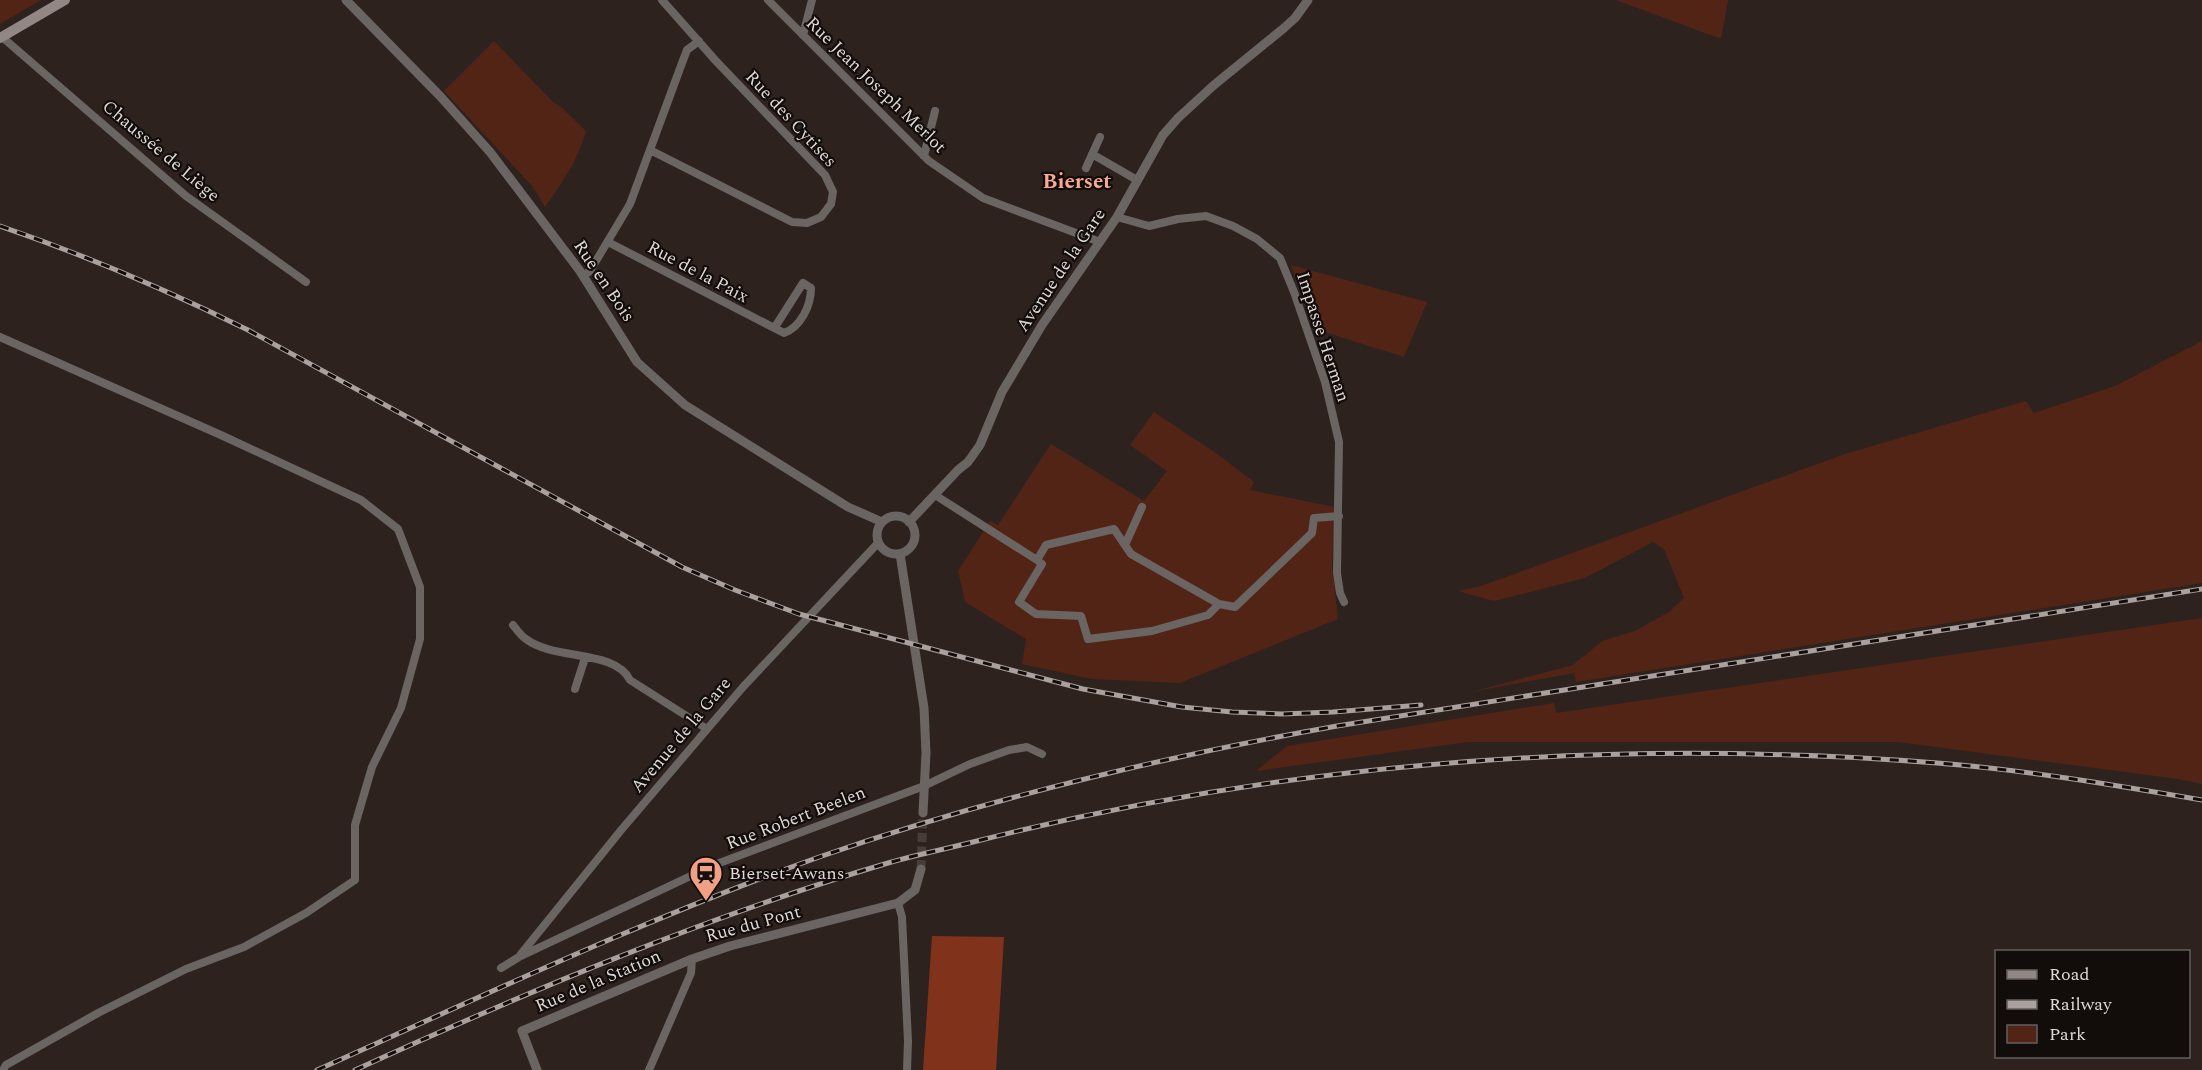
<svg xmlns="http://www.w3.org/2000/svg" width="2202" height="1070" font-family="Spectral,serif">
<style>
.green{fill:#522416}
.water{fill:#81321a}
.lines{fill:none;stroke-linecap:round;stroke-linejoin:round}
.tertiary-tunnel{stroke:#493d3a;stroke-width:9;stroke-dasharray:9 4.5;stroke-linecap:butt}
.minor{stroke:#6a6462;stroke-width:8}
.tertiary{stroke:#6a6462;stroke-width:9}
.secondary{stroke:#918784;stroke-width:10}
.rail-casing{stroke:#aaa19e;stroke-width:5}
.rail{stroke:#120d0b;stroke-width:3;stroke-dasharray:9;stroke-linecap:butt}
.labels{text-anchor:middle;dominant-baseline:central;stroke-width:4.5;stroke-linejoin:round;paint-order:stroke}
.street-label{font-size:18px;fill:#dfd7d5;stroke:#120d0b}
.poi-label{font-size:18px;fill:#dfd7d5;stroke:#120d0b;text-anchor:start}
.quarter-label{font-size:21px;font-weight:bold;fill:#f8a992;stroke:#120d0b}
</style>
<rect width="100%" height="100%" fill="#2e221f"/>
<path class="green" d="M0,0H41L0,24Z
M1616,0H1728L1721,39Z
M494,41L553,102L560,106L586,131C578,160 563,182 545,207L532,186L444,91Z
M1291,265L1427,302L1404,357L1315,329Z
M2202,341V583L1576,682L1574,673L1471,692L1573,665L1602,641L1635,631L1669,612L1684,598L1664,549L1653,542L1585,578L1494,601L1458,591L1481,586L1845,454L2026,401L2034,413L2115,386Z
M1154,412L1216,453L1254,482L1250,490L1335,507L1332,565L1338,619L1180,683L1092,679L1022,664L1026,639L965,602L958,571L990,521L998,525L1051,444L1144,501L1167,471L1130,445Z
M2202,618V784L2178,779L1898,742H1468L1256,771L1287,746L1554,703L1556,713Z"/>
<path class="water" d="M932,936L1004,937L996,1070H923Z"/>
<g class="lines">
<path class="tertiary-tunnel" d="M921,869L923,813"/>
<path class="minor" d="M768,0L929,161L983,198L1100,242
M803,35L812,0
M2,37L186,196L306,282
M650,150L792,222L807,223L821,217L831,204L833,192L825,175L716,61L662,0
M1092,154L1137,180
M924,156L935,111
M1086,168L1100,137
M1117,217L1149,226L1178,219L1206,216L1233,226L1257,239L1280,258L1294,292L1325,382L1339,442L1337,573L1340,593L1344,602
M608,242L784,333C801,327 811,305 811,288L803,283L775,327
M583,276L590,271L630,204L682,63L687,50L699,41
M0,337L223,436L361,500L398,529L420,587V639L401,708L372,767L355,825V880L306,913L244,947L186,969L98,1013L6,1065L3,1070
M935,495L1037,560
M1125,545L1142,507
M1219,604L1131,554L1114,529L1046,545L1037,560L1042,564L1019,602L1036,614L1081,616L1088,639L1152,631L1208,615L1219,604L1235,607L1312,533L1314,518L1339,516
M513,625C517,630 521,636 526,639C555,661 614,649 630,680L707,729
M575,689L585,658
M898,903L902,917L908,1041L907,1070
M521,954L622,829L743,687L878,543
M501,968L519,957L714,865L924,786L970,764L1009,750L1027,747L1042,754
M649,1070L691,973L692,959"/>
<path class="tertiary" d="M346,0L440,96L490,152L580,271L637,362L685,405L848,507L882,522
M877 535a19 19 0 1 1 38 0a19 19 0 1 1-38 0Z
M909,522L958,470L968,462L980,445L1002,392L1042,325L1117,217L1163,135L1178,118L1214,85L1284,28L1295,18L1308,0
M900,554L924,708L926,753L923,813
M537,1070L522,1031L692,959L730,946L898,903L915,890L921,869"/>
<path class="secondary" d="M0,38L65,0"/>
<g class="rail-casing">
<path id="rail" d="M0,226C85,255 167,290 248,330L682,567L735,590L799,614L1083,689L1182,707L1232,712L1282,714L1333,712L1421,705
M317,1070C483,996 649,917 822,856C990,798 1162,757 1337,726L2202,589
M355,1070C529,991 705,917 888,863C919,854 950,848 981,840C1295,761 1615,738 1937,763C2026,770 2114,785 2202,800"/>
</g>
<use href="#rail" class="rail"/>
</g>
<defs>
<g id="station-pin" transform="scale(1.725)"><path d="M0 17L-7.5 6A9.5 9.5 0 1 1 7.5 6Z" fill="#f39f86" stroke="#120d0b"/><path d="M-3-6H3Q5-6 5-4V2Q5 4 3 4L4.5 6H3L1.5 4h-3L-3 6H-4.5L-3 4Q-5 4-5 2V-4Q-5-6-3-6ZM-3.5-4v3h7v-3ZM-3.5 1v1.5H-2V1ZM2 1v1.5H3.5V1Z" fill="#111"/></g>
</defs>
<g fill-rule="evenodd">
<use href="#station-pin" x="706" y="873"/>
</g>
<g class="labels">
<g class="street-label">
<text transform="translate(876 85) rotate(44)">Rue Jean Joseph Merlot</text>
<text transform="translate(791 119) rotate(47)">Rue des Cytises</text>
<text transform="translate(161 151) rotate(40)">Chaussée de Liège</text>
<text transform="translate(1061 270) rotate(-56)">Avenue de la Gare</text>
<text transform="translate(698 272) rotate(28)">Rue de la Paix</text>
<text transform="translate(604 281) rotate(56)">Rue en Bois</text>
<text transform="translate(1323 337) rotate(72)">Impasse Herman</text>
<text transform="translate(681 735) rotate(-50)">Avenue de la Gare</text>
<text transform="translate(796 818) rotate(-21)">Rue Robert Beelen</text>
<text transform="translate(753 924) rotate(-15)">Rue du Pont</text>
<text transform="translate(598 981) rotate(-23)">Rue de la Station</text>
</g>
<g class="poi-label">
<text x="729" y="873">Bierset-Awans</text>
</g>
<g class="quarter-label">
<text x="1077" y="182">Bierset</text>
</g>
</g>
<rect x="1995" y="950" width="195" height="108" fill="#120d0b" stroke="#645e5c" stroke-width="1.5"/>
<rect x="2007" y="970" width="30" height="9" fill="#918784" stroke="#645e5c" stroke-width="1.5"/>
<text x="2049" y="980" font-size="18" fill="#dfd7d5">Road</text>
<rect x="2007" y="1000" width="30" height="9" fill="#aaa19e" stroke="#645e5c" stroke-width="1.5"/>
<text x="2049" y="1010" font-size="18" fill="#dfd7d5">Railway</text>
<rect x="2007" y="1025" width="30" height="18" fill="#522416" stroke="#645e5c" stroke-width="1.5"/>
<text x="2049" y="1040" font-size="18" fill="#dfd7d5">Park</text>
</svg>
